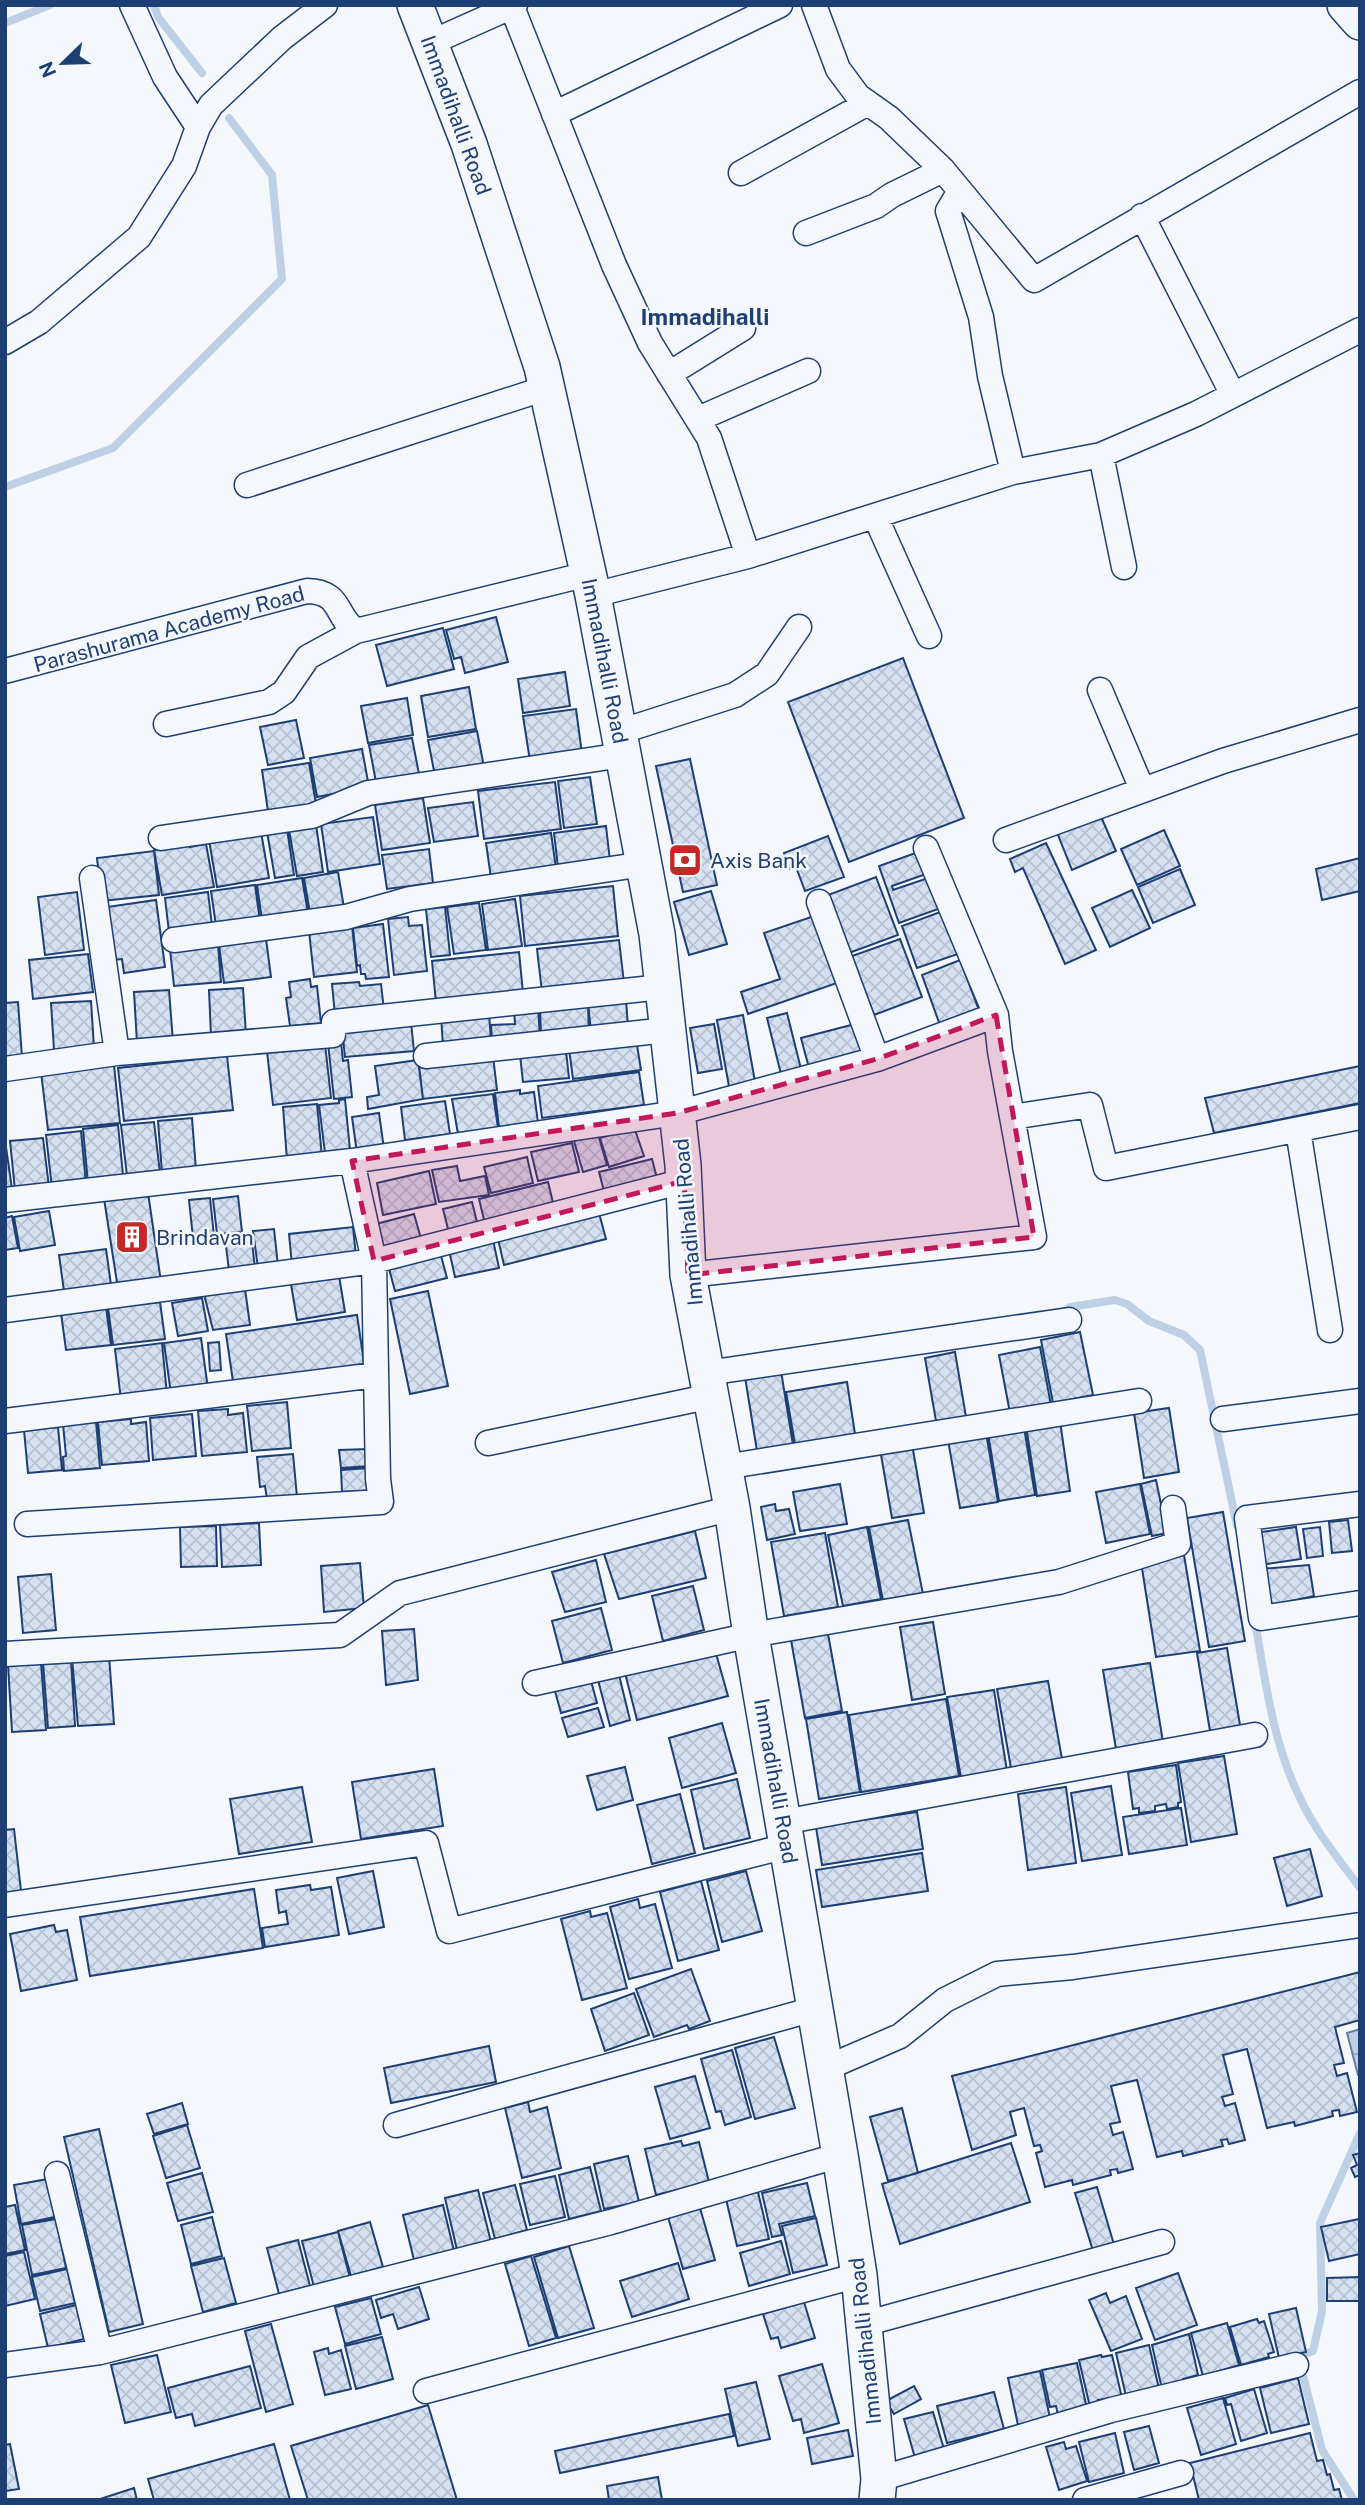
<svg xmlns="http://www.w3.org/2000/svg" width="1365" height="2505" font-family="'Public Sans',sans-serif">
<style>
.water{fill:url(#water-ripples);stroke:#687fa3;stroke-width:2}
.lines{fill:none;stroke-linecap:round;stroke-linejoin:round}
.stream{stroke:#bed0e5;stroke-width:8}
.building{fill:url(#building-cross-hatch);stroke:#1d3f73;stroke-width:2}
.street-casing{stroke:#1d3f73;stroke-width:27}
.secondary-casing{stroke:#1d3f73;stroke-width:38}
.street{stroke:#f4f7fb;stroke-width:24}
.secondary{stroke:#f4f7fb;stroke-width:35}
.marked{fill:#c2185b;fill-opacity:0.2;stroke:#c2185b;stroke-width:5;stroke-dasharray:14 9;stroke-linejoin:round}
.labels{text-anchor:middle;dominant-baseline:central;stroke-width:5;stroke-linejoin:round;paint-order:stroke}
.street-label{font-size:21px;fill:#1d3f73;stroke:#f4f7fb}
.poi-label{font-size:21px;fill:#1d3f73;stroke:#f4f7fb;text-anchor:start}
.neighbourhood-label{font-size:23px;font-weight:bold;fill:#1d3f73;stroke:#f4f7fb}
</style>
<defs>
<pattern id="water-ripples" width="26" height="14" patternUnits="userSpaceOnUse" patternTransform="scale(1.75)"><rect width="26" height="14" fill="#bed0e5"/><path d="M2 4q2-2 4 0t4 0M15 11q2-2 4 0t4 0" fill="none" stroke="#9aaabe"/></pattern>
<pattern id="building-cross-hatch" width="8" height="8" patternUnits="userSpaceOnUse" patternTransform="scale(1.75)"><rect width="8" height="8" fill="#d5e0f0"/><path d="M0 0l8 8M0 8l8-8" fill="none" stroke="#b6c1d1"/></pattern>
</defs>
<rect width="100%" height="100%" fill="#f4f7fb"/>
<path class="water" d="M1360,2029V2075H1358L1347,2033Z"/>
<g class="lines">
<path class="stream" d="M154,5L158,17L202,73
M5,23L50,5
M5,487L113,448L282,279L272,175L229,118
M1070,1307L1115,1300L1127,1304L1149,1321L1184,1335L1200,1350L1237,1526
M1255,1621C1265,1680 1273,1744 1300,1798C1315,1831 1339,1859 1360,1888
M1354,2500L1322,2450L1298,2356L1313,2351L1322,2311L1320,2223L1360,2133"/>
</g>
<path class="building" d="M496,617L508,662L465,673L461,657L454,659L446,630Z
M443,628L454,669L387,686L376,645Z
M903,658L964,818L849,862L788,702Z
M565,672L570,706L523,713L518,679Z
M469,687L476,729L428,737L421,696Z
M407,698L413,735L368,743L361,706Z
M576,709L582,754L530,761L523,716Z
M296,720L304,758L268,765L260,727Z
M477,731L484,767L435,776L428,740Z
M412,738L419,774L376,782L369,745Z
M362,749L369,787L317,797L310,758Z
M690,759L717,885L683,892L656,766Z
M309,763L316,804L268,811L262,770Z
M590,777L597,824L564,828L558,781Z
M555,782L561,829L484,839L478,791Z
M423,798L430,843L382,850L375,805Z
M473,802L478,836L434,842L428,808Z
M1099,812L1116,851L1072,870L1056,830Z
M373,817L380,864L328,872L321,824Z
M316,825L323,872L297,876L289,830Z
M606,826L610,861L558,867L554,833Z
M287,829L294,875L275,878L267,832Z
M1164,830L1180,866L1137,885L1121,849Z
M261,832L269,878L217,887L209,840Z
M551,833L556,868L491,878L486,843Z
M828,836L844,877L805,891L796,867L790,869L784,853Z
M1046,843L1096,950L1065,964L1023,868L1015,872L1010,859Z
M190,844V847L206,844L214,887L162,895L154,850Z
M429,849L433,883L387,889L382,855Z
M154,851L159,895L102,901L97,858Z
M921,851L929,873L892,886L893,890L931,877L941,908L899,923L879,866Z
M1360,858V891L1322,900L1316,869Z
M1180,869L1195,905L1153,923L1138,887Z
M338,872L344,908L310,913L304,878Z
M876,877L898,935L849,953L828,895Z
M302,878L308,913L262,920L257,885Z
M255,885L260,921L216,926L211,891Z
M613,886L618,936L525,946L520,896Z
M1132,890L1150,928L1110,947L1092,908Z
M711,891L727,944L689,955L674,902Z
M77,892L84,950L45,955L38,897Z
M208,892L212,926L169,932L165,898Z
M515,899L522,946L488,950L482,904Z
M156,900L165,967L124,973L122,959L114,960L107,907Z
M479,903L486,950L454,954L447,907Z
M445,907L450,955L431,957L426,909Z
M943,911L958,954L917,968L902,926Z
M814,916L837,983L748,1014L741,992L780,979L764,933Z
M408,917L409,926L422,925L427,971L394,975L388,919Z
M383,924L389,977L366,979L365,974H361L360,965L357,966L353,928Z
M352,926L357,972L314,977L309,931Z
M266,939L271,977L224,983L219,945Z
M900,939L922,997L874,1015L852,956Z
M619,940L624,983L542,992L537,949Z
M218,945L221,982L174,986L170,949Z
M519,952L523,993L436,1003L432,961Z
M88,954L93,992L33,999L29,960Z
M960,960L980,1013L941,1028L922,975Z
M310,979L311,987L317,986L321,1023L290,1026L286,998L291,997L289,982Z
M359,982L360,986L381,984L384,1010L335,1015L332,984Z
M243,988L246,1035L211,1036L209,990Z
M169,990L173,1042L137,1043L134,992Z
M626,999L628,1028L591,1032L588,1003Z
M91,1001L94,1048L54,1050L51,1003Z
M18,1002L22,1057L5,1058V1003Z
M588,1005L589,1033L541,1036L540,1008Z
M538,1007L540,1037L492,1040L491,1025L515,1024L514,1009Z
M489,1011L491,1043L443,1046L441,1015Z
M787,1013L801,1069L781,1074L767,1018Z
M743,1015L756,1087L730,1092L717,1020Z
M411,1022L414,1051L345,1057L342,1028Z
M714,1024L722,1069L698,1073L690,1028Z
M855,1024L863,1055L809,1068L801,1038Z
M636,1039L641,1070L573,1079L569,1049Z
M341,1042L343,1061L348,1060L352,1097L334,1099L328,1043Z
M325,1044L331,1098L273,1105L267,1051Z
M566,1051L569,1078L523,1082L520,1055Z
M227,1056L233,1110L124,1121L118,1068Z
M493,1056L497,1090L423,1099L419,1065Z
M418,1060L423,1099L368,1109L367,1097L379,1095L375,1066Z
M114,1065L120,1123L48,1130L41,1072Z
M1360,1066V1103L1214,1133L1205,1098Z
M639,1072L644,1105L542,1118L538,1086Z
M520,1090V1094L534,1092L538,1123L499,1127L495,1093Z
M493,1094L498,1128L458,1134L452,1099Z
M345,1099L350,1150L325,1153L319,1105L339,1103V1100Z
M445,1101L450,1134L405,1140L401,1107Z
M317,1104L322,1157L287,1160L283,1107Z
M379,1113L384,1149L357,1153L352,1117Z
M192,1118L196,1170L162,1173L158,1121Z
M154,1122L160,1173L127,1176L121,1125Z
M118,1125L123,1175L88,1183L83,1129Z
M634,1127L644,1156L609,1167L600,1138Z
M81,1131L86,1184L52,1188L46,1135Z
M598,1134L607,1165L583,1172L574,1141Z
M43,1138L49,1187L15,1190L10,1141Z
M5,1140L12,1189H5Z
M572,1143L579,1172L538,1181L531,1152Z
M527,1157L533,1183L491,1193L484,1167Z
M652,1159L659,1186L606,1199L599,1172Z
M457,1166L460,1181L485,1176L489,1195L439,1202L432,1170Z
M429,1171L436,1204L383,1215L377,1183Z
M548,1182L555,1211L486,1228L479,1199Z
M147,1186L161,1282L118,1289L103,1192Z
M238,1196L242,1232L217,1234L213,1199Z
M210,1198L214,1236L193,1238L189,1200Z
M472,1202L479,1230L450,1237L443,1209Z
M49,1211L55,1245L20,1251L14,1217Z
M599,1213L606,1239L504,1265L498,1239Z
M414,1214L422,1242L384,1253L376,1224Z
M12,1216L18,1248L5,1250V1218Z
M353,1227L356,1257L292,1265L289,1234Z
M274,1229L278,1266L258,1268L253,1231Z
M251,1234L255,1268L229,1271L225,1237Z
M493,1240L499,1268L455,1277L449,1250Z
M106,1249L111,1285L64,1291L59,1255Z
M440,1252L447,1278L395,1291L388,1265Z
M339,1276L345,1312L297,1320L291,1284Z
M245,1289L250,1325L213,1330L204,1294Z
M428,1291L448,1386L410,1394L390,1299Z
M202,1298L208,1331L178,1336L172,1303Z
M160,1302L165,1339L113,1345L108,1308Z
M106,1307L111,1345L66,1350L61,1313Z
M357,1315L365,1369L234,1388L226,1334Z
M1080,1332L1093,1395L1053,1403L1041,1340Z
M201,1338L208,1389L171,1394L164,1343Z
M219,1342L221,1370L210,1371L208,1343Z
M162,1343L167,1395L121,1400L115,1349Z
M1040,1347L1051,1405L1010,1413L999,1355Z
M955,1352L966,1417L936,1421L925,1358Z
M781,1371L793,1445L757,1451L745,1377Z
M847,1382L855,1434L795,1444L786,1392Z
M287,1402L291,1448L252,1451L247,1406Z
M1169,1408L1179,1472L1144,1478L1134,1413Z
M228,1409V1415L243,1413L247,1452L202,1456L198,1411Z
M192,1414L196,1456L153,1460L150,1418Z
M131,1419V1424L146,1422L149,1461L102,1465L98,1422Z
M96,1421L100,1468L64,1471L63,1457L66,1456L63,1424Z
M1060,1421L1070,1491L1037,1496L1026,1426Z
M58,1427L62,1470L28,1473L24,1430Z
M1024,1427L1035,1495L999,1501L988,1433Z
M986,1433L998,1502L960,1508L948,1440Z
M912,1444L924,1513L892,1518L880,1449Z
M369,1449L370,1466L341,1468L339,1450Z
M293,1454L297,1497L267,1499L265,1486L260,1487L257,1457Z
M369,1468L371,1490L342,1492L341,1470Z
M1156,1480L1167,1533L1152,1536L1141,1484Z
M840,1484L847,1524L800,1531L793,1492Z
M1140,1484L1150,1534L1106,1543L1096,1492Z
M775,1504L776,1511L789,1509L795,1534L767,1540L761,1507Z
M1223,1512L1245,1641L1209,1647L1187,1518Z
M908,1520L923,1594L883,1601L869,1527Z
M1348,1520L1352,1551L1332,1553L1329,1522Z
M259,1523L261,1565L222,1567L220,1525Z
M216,1526L217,1566L181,1567L180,1527Z
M867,1527L881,1599L843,1606L828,1535Z
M1296,1527L1301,1559L1260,1565L1254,1533Z
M1320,1527L1323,1556L1307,1558L1303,1529Z
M695,1531L706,1578L619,1599L604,1554Z
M825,1533L838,1607L784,1616L771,1542Z
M1184,1555L1200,1651L1156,1657L1141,1562Z
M596,1560L606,1602L565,1612L552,1572Z
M360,1563L364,1608L324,1612L321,1566Z
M1309,1565L1314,1596L1268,1606L1261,1569Z
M51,1574L56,1630L23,1633L18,1577Z
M693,1586L704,1630L663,1641L652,1596Z
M601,1608L612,1650L563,1663L552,1621Z
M933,1622L945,1694L912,1700L900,1627Z
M414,1629L418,1680L386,1685L382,1631Z
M828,1634L842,1711L805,1718L791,1640Z
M1227,1648L1241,1731L1211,1737L1197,1653Z
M715,1650L728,1696L637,1720L625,1673Z
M109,1655L114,1724L78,1726L72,1658Z
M71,1660L75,1726L48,1728L43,1662Z
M41,1663L46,1730L12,1732L8,1665Z
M1150,1663L1163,1742L1116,1749L1103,1670Z
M619,1675L630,1720L610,1726L598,1680Z
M591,1681L597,1703L561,1713L555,1691Z
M1048,1681L1062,1759L1011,1768L997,1689Z
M994,1690L1007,1771L961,1778L947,1697Z
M946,1699L959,1776L861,1792L849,1715Z
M598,1708L604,1727L568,1737L562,1718Z
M847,1712L860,1792L819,1799L806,1719Z
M722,1723L736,1773L682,1788L669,1738Z
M1224,1756L1237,1834L1191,1842L1178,1763Z
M1176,1765L1181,1802L1178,1803V1807L1167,1809L1166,1804L1155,1806V1811L1139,1813V1808L1133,1809L1128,1772Z
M625,1767L633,1800L597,1810L587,1776Z
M434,1769L443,1826L361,1839L352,1782Z
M737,1779L750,1838L704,1849L691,1790Z
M1111,1786L1122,1855L1082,1861L1071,1793Z
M302,1787L312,1842L239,1854L230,1799Z
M1066,1787L1076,1863L1028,1870L1018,1794Z
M680,1794L695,1853L652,1864L637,1805Z
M1181,1808L1187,1845L1129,1854L1123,1817Z
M917,1812L923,1849L822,1865L816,1827Z
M14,1829L21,1891L5,1893V1830Z
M1310,1849L1322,1896L1287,1906L1274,1858Z
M922,1853L928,1891L822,1907L816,1870Z
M373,1871L384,1927L349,1934L337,1878Z
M746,1871L762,1931L722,1942L707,1881Z
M701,1881L719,1950L678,1961L660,1892Z
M310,1885L311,1890L331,1887L339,1935L265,1947L262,1928L288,1924L286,1911L279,1913L276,1890Z
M254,1889L263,1948L90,1976L80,1917Z
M638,1899L640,1908L655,1904L672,1968L629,1979L610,1907Z
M590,1911L591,1917L607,1913L627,1988L582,2000L561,1919Z
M54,1925L56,1932L67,1930L77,1980L21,1991L10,1934Z
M691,1969L710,2021L689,2029L687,2025L654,2037L636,1989Z
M1360,1972V2020L1335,2027L1344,2063L1334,2065L1337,2076L1347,2073L1357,2112L1340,2116L1339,2110L1332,2111L1333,2116L1295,2126L1294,2122L1267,2128L1247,2049L1223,2055L1233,2094L1222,2097L1225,2106L1235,2103L1245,2140L1229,2144L1227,2139L1221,2140L1223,2146L1183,2156L1182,2151L1157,2157L1137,2080L1111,2086L1120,2122L1110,2124L1113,2135L1123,2132L1133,2169L1118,2173L1117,2169L1110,2170L1111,2175L1073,2185L1072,2180L1045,2187L1036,2153L1042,2151L1040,2145L1034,2146L1024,2108L1010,2112L1016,2135L972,2150L952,2076Z
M634,1993L649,2035L605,2051L591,2009Z
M774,2037L795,2108L755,2119L735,2048Z
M489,2046L496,2082L391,2103L384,2068Z
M732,2050L751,2117L725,2125L721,2111L716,2112L701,2059Z
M695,2076L710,2128L670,2139L655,2087Z
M528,2102L530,2112L547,2107L561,2168L522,2178L505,2108Z
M182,2103L188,2124L154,2134L147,2114Z
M902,2108L918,2173L888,2181L870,2117Z
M187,2125L200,2168L166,2178L153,2136Z
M99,2129L143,2324L109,2332L64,2137Z
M681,2141L683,2146L699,2142L709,2182L656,2195L645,2149Z
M1011,2143L1030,2202L900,2244L882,2184Z
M1360,2153V2175L1355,2177L1351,2168L1357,2165L1353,2155Z
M628,2156L639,2202L604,2209L594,2164Z
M590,2167L601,2211L569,2219L559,2175Z
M202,2173L213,2212L178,2221L167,2183Z
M555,2176L565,2217L530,2225L520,2184Z
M48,2179L55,2217L21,2224L14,2185Z
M807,2183L815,2216L779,2224L782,2235L772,2237L762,2193Z
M515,2185L527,2230L495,2239L483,2193Z
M1097,2187L1115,2248L1094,2254L1075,2193Z
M478,2190L491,2242L457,2250L445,2198Z
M758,2192L769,2239L737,2246L726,2199Z
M15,2205L25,2250L5,2254V2207Z
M443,2205L454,2251L414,2260L403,2215Z
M700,2208L715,2260L683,2269L668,2217Z
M212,2217L222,2256L191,2264L181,2225Z
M816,2218L827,2265L793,2273L782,2226Z
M56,2219L66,2268L32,2275L22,2225Z
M1359,2219L1360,2254L1329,2261L1321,2227Z
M370,2222L383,2267L351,2276L338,2231Z
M338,2232L350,2278L314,2287L302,2241Z
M298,2240L310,2286L279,2294L267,2248Z
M781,2241L790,2274L749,2286L740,2253Z
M569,2246L594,2328L558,2338L534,2257Z
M24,2252L35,2299L5,2306V2256Z
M531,2256L556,2338L529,2346L505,2264Z
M224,2258L236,2303L203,2312L191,2266Z
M678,2263L689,2299L632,2317L620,2281Z
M67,2269L75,2303L40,2311L32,2277Z
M1178,2273L1197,2325L1155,2340L1136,2288Z
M1360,2277V2301H1327V2278Z
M419,2287L429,2319L398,2329L393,2314L381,2318L376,2300Z
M1106,2293L1110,2303L1126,2296L1142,2339L1111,2351L1089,2300Z
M371,2298L381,2334L345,2344L335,2307Z
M804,2302L815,2338L781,2348L778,2337L771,2339L763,2314Z
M76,2305L84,2339L48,2348L40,2314Z
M1296,2308L1306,2352L1279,2358L1269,2314Z
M1257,2319L1259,2323L1264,2321L1274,2352L1268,2354L1269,2357L1241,2365L1230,2327Z
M1227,2323L1239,2365L1203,2376L1191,2333Z
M271,2324L293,2404L266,2412L245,2331Z
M1189,2334L1198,2375L1183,2379L1184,2384L1162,2389L1152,2345Z
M382,2337L393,2379L356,2389L345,2346Z
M1149,2345L1159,2389L1126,2396L1116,2353Z
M328,2348L329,2354L341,2350L351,2389L325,2395L314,2352Z
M157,2355L171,2412L125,2423L111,2365Z
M1101,2355L1102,2357L1112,2355L1122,2398L1098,2400L1099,2405L1090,2407L1079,2360Z
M1077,2363L1087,2409L1058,2415L1056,2406L1050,2407L1042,2370Z
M822,2364L839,2423L804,2433L801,2419L793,2421L779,2376Z
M250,2366L261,2408L195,2426L192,2414L176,2418L168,2388Z
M1040,2371L1050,2418L1018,2425L1008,2378Z
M1298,2378L1309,2424L1271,2433L1260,2388Z
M756,2382L770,2439L738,2446L725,2389Z
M914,2386L921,2399L894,2414L886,2401Z
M1254,2389L1267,2433L1241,2441L1231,2404L1227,2405L1225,2398Z
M994,2392L1004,2429L947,2443L937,2406Z
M1223,2398L1236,2444L1201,2455L1187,2408Z
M428,2405L457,2500H308L291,2446Z
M933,2412L944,2449L915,2458L904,2419Z
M729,2414L734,2436L560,2473L555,2451Z
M1149,2426L1159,2463L1134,2470L1124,2432Z
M848,2430L853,2456L812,2464L807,2438Z
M1115,2433L1124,2473L1089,2482L1079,2442Z
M1310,2433L1317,2461L1323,2460L1327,2475L1330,2474L1334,2490L1339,2489L1342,2500H1199L1190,2463Z
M1064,2442L1066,2449L1076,2446L1087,2481L1059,2490L1046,2447Z
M10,2444L19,2489L5,2491V2445Z
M274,2444L290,2500H154L148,2479Z
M658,2477L662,2500H609L607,2486Z
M134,2488L137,2500H97Z"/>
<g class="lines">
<g class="street-casing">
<path id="street" d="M132,5L165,77L198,127
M814,5L838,69L858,96L889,118L943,170L1034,280L1360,92
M512,7L614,265L650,343L709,438L748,556
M430,43L515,5
M554,114L780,5
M741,173L868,103
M960,191L948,211L981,317L990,376L1013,472
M1142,216L1232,393
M806,233L876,206L892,195L943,170
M5,342L39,322L139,237L184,166L198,127L211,105L282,38L325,5
M669,374L743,328
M698,419L808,371
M1101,455L1124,567
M247,485L546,388
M876,518L929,636
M593,595L748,556L1013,472L1101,455L1196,414L1360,330
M5,671L307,591C343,592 334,616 356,631L588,574
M1100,690L1142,789
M166,724L269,702L284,692L308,657L356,631
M619,732L735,695L767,674L799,627
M161,838L312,816L368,793L623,755
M1006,840L1223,761L1360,720
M926,848L996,1015
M92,878L117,1053
M819,902L877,1059
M174,940L346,917L410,899L644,864
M426,1056L667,1030
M5,1069L117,1053L333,1035L334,1022L662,987
M1012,1117L1090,1105L1106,1168L1360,1117
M1298,1130L1330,1330
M5,1200L352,1161L677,1113L877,1059L996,1015L1000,1051L1034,1237L688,1275
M5,1310L374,1261L684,1181
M707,1373L1069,1320
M1223,1419L1360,1401
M5,1421L376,1375
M488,1443L712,1396
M724,1467L1139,1401
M1360,1504L1247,1518L1261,1618L1360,1603
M27,1524L381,1502L378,1479L374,1261L352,1161
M5,1654L340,1635L400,1593L732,1508
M535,1683L751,1635L1059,1582L1178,1544L1173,1508
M783,1822L1255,1735
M5,1905L426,1843L449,1931L787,1846
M824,2069L900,2036L945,2000L997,1974L1073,1967L1360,1925
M396,2125L814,2009
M57,2174L100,2352
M864,2324L1162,2242
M5,2365L100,2352L611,2222L840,2155
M426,2391L859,2275
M879,2479L1111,2410L1296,2365
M1085,2500L1181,2473"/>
</g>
<g class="secondary-casing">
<path id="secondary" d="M415,5L469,144L542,367L593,595L657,934L683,1165L688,1275L732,1508L751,1635L840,2155L859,2275L879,2479L877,2500
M1345,5L1360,22"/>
</g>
<use href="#street" class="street"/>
<use href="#secondary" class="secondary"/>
</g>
<path class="marked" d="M996,1015L1034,1237L688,1275L684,1181L374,1261L352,1161L677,1113L877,1059Z"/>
<defs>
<g id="bank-square" transform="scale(1.75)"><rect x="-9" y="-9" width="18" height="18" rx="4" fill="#c62828" stroke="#f4f7fb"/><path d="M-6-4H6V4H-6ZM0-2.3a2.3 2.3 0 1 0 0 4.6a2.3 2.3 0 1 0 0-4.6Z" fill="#fff"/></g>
<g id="building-square" transform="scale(1.75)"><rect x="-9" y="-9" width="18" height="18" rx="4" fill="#c62828" stroke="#f4f7fb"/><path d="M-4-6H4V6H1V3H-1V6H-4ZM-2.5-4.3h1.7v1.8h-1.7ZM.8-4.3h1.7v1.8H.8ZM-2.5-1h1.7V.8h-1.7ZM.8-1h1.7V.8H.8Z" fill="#fff"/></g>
</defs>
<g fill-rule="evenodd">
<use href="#bank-square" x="685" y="860"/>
<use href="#building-square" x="132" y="1237"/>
</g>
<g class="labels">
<g class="street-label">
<text transform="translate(456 115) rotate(70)">Immadihalli Road</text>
<text transform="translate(169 629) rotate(-15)">Parashurama Academy Road</text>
<text transform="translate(605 661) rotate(79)">Immadihalli Road</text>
<text transform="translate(688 1222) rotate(-95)">Immadihalli Road</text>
<text transform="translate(776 1781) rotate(80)">Immadihalli Road</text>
<text transform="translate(865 2341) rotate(-96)">Immadihalli Road</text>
</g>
<g class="poi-label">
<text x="710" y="860">Axis Bank</text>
<text x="156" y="1237">Brindavan</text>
</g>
<g class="neighbourhood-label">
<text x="705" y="316">Immadihalli</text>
</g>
</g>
<rect width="1365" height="2505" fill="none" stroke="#1d3f73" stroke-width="14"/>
<g transform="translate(63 63) rotate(247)" stroke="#f4f7fb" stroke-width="5" paint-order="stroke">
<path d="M0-5L12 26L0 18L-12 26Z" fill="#1d3f73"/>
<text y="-10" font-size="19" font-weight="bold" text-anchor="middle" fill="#1d3f73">N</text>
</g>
</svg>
